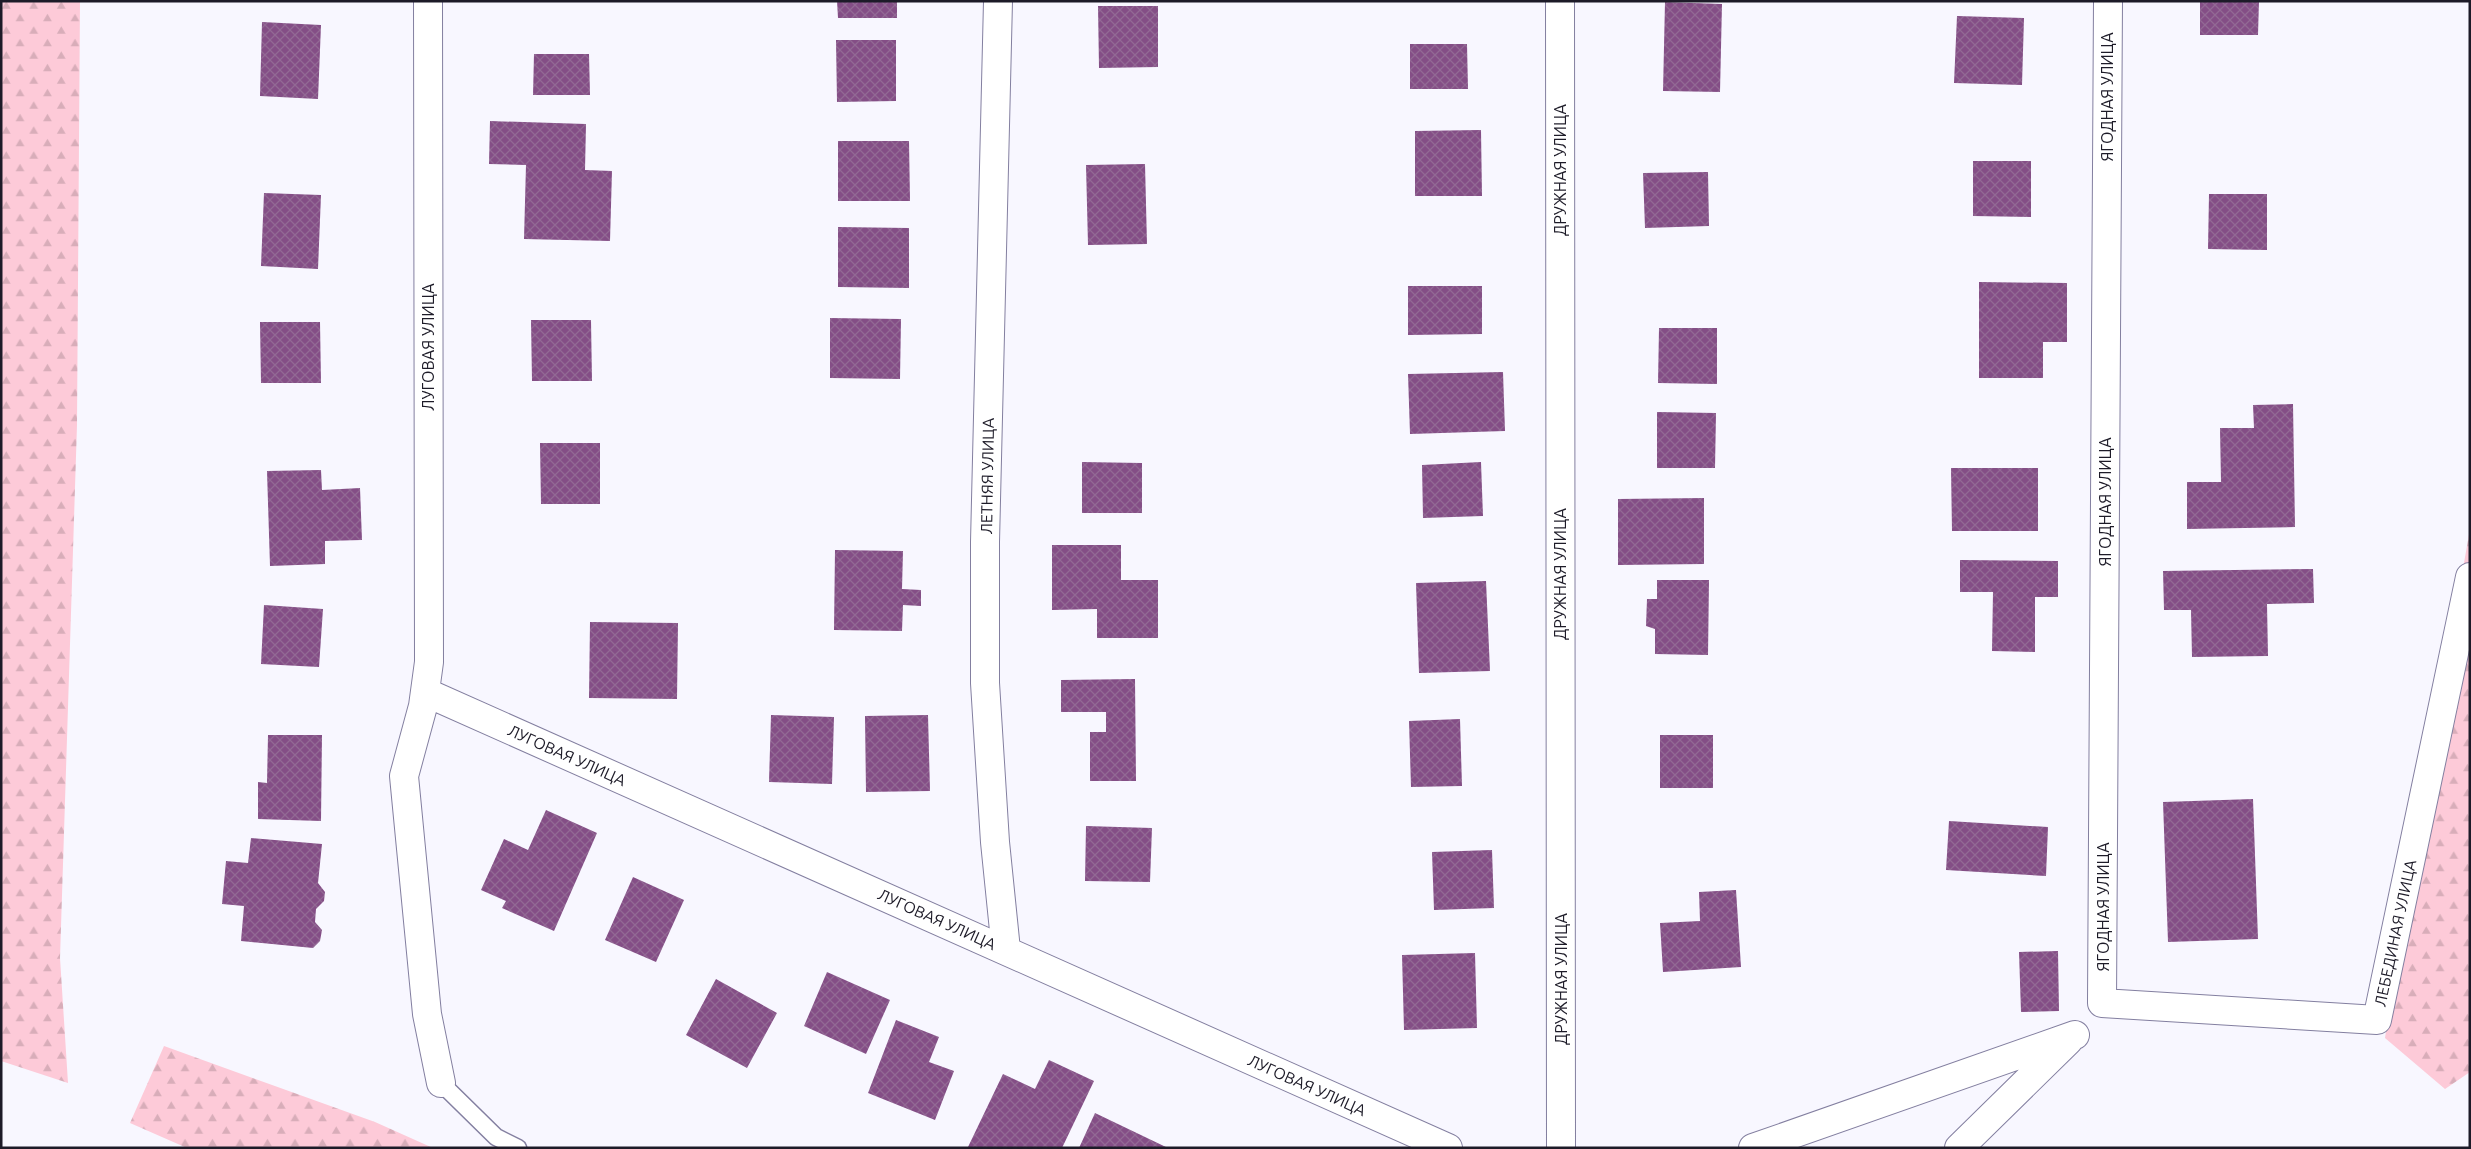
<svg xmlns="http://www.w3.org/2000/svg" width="2471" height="1149" font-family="Ubuntu,sans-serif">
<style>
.forest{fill:url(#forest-firs)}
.building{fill:url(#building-cross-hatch)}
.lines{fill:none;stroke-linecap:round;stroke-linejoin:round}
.lane-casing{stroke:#837fa0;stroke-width:19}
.street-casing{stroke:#837fa0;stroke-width:30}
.lane{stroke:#fff;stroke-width:16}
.street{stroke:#fff;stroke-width:28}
.labels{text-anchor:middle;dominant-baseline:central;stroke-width:5;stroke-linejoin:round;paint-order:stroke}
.street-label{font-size:16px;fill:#1d1b28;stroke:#fff}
</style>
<defs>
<pattern id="forest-firs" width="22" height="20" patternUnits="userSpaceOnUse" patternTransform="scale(1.25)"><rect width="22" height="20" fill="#fdcad8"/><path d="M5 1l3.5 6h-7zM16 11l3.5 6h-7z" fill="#d8adb9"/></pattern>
<pattern id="building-cross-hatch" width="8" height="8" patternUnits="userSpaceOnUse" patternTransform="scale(1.25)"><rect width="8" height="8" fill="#844e86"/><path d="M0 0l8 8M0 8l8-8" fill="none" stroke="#926994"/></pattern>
</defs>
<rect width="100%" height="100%" fill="#f8f7ff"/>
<path class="forest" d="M1,1H80L77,425L60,958L68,1083L1,1061Z
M2470,529V1072L2445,1089L2385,1038L2421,805Z
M164,1046L375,1122L433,1148H187L130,1123Z"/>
<path class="building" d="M837,1H897V18H838Z
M2200,1H2259L2258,35H2200Z
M1665,2L1722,4L1720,92L1663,91Z
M1098,6H1158V67L1099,68Z
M1957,16L2024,18L2022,85L1954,83Z
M262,22L321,25L318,99L260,96Z
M836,40H896V101L837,102Z
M1410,44H1467L1468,89H1410Z
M534,54H589L590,95H533Z
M490,121L586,124L585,170L612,171L610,241L524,239L526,165L489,164Z
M1481,130L1482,196H1415V131Z
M838,141H909L910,201H838Z
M1973,161H2031V217L1973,216Z
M1145,164L1147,244L1088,245L1086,165Z
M1708,172L1709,226L1645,228L1643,173Z
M264,193L321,195L318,269L261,266Z
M2209,194H2267V250L2208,249Z
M838,227L909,228V288L838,287Z
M1979,282L2067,283V342H2043V378H1979Z
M1408,286H1482V334L1408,335Z
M830,318L901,319L900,379L830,378Z
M531,320H591L592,381H532Z
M260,322H320L321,383H261Z
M1659,328H1717V384L1658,383Z
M1503,372L1505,431L1410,434L1408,374Z
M2293,404L2295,527L2187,529V482H2221L2220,428H2254L2253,405Z
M1657,412L1716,413L1715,468H1657Z
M540,443H600V504H541Z
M1082,462L1142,463V513H1082Z
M1481,462L1483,516L1423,518L1422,465Z
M1951,468H2038V531H1952Z
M321,470L322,490L360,488L362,540L325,541V564L270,566L267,471Z
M1704,498V564L1618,565V499Z
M1052,545H1121V580H1158V638H1097V609L1052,610Z
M835,550L903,551L902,589L921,590V606L903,605L902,631L834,630Z
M1960,560L2058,561V597H2035V652L1992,651L1993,592H1960Z
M2313,569L2314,603L2267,604L2268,656L2192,657L2191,610H2164L2163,571Z
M1657,580H1709L1708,655L1655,654V629L1646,626L1647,599H1657Z
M1486,581L1490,671L1419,673L1416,583Z
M264,605L323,609L319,667L261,664Z
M590,622L678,623L677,699L589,698Z
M1135,679L1136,781H1090V732H1106V712H1061V680Z
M771,715L834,717L832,784L769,782Z
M928,715L930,791L866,792L865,716Z
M1460,719L1462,786L1411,787L1409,721Z
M268,735H322L321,821L258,819V782L267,783Z
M1660,735H1713V788H1660Z
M2253,799L2258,939L2168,942L2163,802Z
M546,810L597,833L554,931L502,908L506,901L481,890L504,839L528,850Z
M1949,821L2048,827L2046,876L1946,870Z
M1086,826L1152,828L1150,882L1085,881Z
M251,838L322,844L318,883L325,892L324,901L316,909L315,922L322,930L320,941L313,948L241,941L244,906L222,904L226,861L248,863Z
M1492,850L1494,908L1434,910L1432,852Z
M633,877L684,900L656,962L605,940Z
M1736,890L1741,967L1663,972L1660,923L1700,921L1699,892Z
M2058,951L2059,1011L2021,1012L2019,952Z
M1475,953L1477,1028L1404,1030L1402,955Z
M827,972L890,1000L866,1054L804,1026Z
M716,979L777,1013L747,1068L686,1035Z
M896,1020L939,1037L929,1062L954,1071L935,1120L868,1093Z
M1049,1060L1094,1081L1062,1148L968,1147L1003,1074L1035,1089Z
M1095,1113L1168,1148H1079Z"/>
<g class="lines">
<g class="lane-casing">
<path id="lane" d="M441,1083L496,1137L518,1148"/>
</g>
<g class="street-casing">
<path id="street" d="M428,1L429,662L423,706L404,776L427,1014L441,1083
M998,1L985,542V683L995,842L1006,950
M1560,1L1561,1148
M2108,1L2102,1003L2377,1020L2470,577
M425,692L1448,1148
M1753,1148L2075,1035
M1959,1148L2068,1041"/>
</g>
<use href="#lane" class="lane"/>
<use href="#street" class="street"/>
</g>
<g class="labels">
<g class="street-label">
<text transform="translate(2107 97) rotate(-90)">ЯГОДНАЯ УЛИЦА</text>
<text transform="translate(1560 170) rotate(-90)">ДРУЖНАЯ УЛИЦА</text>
<text transform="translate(428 347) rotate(-90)">ЛУГОВАЯ УЛИЦА</text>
<text transform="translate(987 476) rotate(-89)">ЛЕТНЯЯ УЛИЦА</text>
<text transform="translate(2105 502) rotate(-90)">ЯГОДНАЯ УЛИЦА</text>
<text transform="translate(1560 574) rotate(-90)">ДРУЖНАЯ УЛИЦА</text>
<text transform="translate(567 755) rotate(24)">ЛУГОВАЯ УЛИЦА</text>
<text transform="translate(2103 907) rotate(-90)">ЯГОДНАЯ УЛИЦА</text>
<text transform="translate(937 919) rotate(24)">ЛУГОВАЯ УЛИЦА</text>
<text transform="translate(2395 933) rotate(-78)">ЛЕБЕДИНАЯ УЛИЦА</text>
<text transform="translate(1561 979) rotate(-90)">ДРУЖНАЯ УЛИЦА</text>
<text transform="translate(1307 1085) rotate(24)">ЛУГОВАЯ УЛИЦА</text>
</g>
</g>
<rect width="2471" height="1149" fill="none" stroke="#1d1b28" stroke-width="5"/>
</svg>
